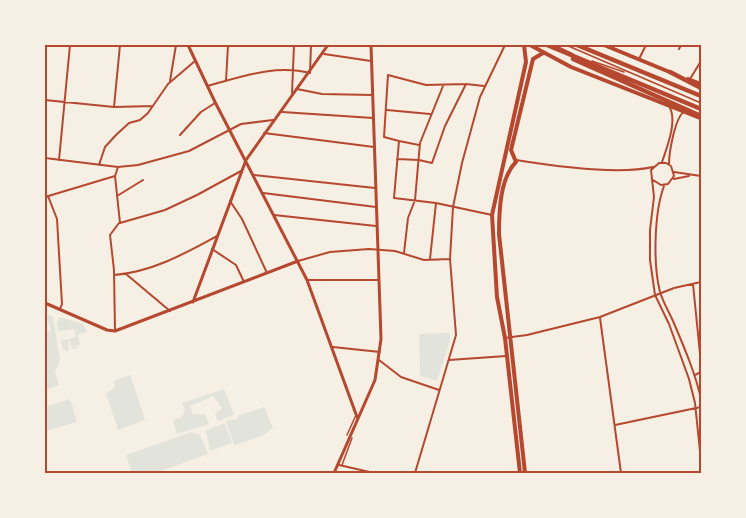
<svg xmlns="http://www.w3.org/2000/svg" width="746" height="518" font-family="'IBM Plex Sans',sans-serif">
<style>
.green{fill:#e2e4dc}
.lines{fill:none;stroke-linecap:round;stroke-linejoin:round}
.service{stroke:#b5482f;stroke-width:1.5}
.pedestrian{stroke:#b5482f;stroke-width:1.5}
.minor{stroke:#b5482f;stroke-width:2}
.tertiary{stroke:#b5482f;stroke-width:3}
.secondary{stroke:#b5482f;stroke-width:4}
.trunk{stroke:#b5482f;stroke-width:4.5}
.neatline{fill:none;stroke:#b5482f;stroke-width:2}
</style>
<rect width="100%" height="100%" fill="#f6efe4"/>
<path class="green" d="M45,313L53,317L60,359L55,372L59,385L45,390V332L51,330L47,319H45Z
M59,317L83,324L87,332L78,335L80,345H77L78,348L72,349L70,341H68L69,349L67,352L63,350L61,341L76,337L74,329L58,331L57,325Z
M450,333V341L437,381L420,376L419,334Z
M130,375L145,420L118,430L106,393L112,390L115,385L113,381Z
M224,389L234,415L218,421L215,414L222,408L213,396L190,406L193,414L205,415L209,424L177,434L173,420L182,417L185,410L182,403Z
M70,399L77,422L45,431V407Z
M264,407L273,428L262,436L234,445L226,421L239,418L237,416Z
M225,423L232,443L210,451L206,431Z
M192,432L200,435L208,454L155,473H132L126,455Z"/>
<g class="lines">
<path class="service" d="M554,45L573,54
M566,45L701,103
M592,61L624,72"/>
<path class="pedestrian" d="M347,435L356,415
M342,465L352,438"/>
<path class="minor" d="M679,49L681,45
M324,54L371,61
M639,59L646,45
M690,79L701,61
M170,81L176,45
M226,81L228,45
M207,86C241,77 275,64 310,73L311,45
M484,86L466,84L426,85L388,75L384,137L399,141L394,198L436,203L492,215
M297,89L322,94L372,95
M292,93L294,45
M45,100L114,107L153,106
M114,107L120,45
M387,110L430,114
M282,112L373,118
M264,133L374,147
M180,135L201,112L215,103
M399,141L419,145
M45,158L118,167L138,165L189,151L241,124L273,120
M397,159L419,160L432,163L445,126L466,84
M59,160L70,45
M516,160C553,166 617,175 653,167
M662,162C667,147 678,120 669,106
M669,164C669,153 675,117 684,112
M99,165L105,147L116,135L129,123L140,120L148,113L168,84L195,61
M118,167L115,176L120,223
M674,172L701,176
M253,175L375,188
M674,179L689,176
M653,180L661,185L668,184L674,176L671,166L666,163H659L651,170L654,197L650,230V260L655,295L669,324L689,379L695,403L701,461
M664,186C654,213 653,264 660,292C663,302 669,312 673,321C684,347 695,372 701,399
M263,193L376,207
M48,196L57,219L62,304L60,309
M117,196L143,180
M45,197L115,176
M230,201L242,219L267,273
M274,215L376,226
M120,223L165,210L197,195L241,171
M212,249L236,265L244,282
M404,253L408,218L415,200L420,143L443,86
M430,259L436,203
M298,261L330,252L369,249L395,251L424,260L450,259
M126,274L170,311
M114,275C152,272 184,254 217,236
M307,280H379
M693,284L701,364
M600,318L621,473
M115,331L114,270L110,235L119,223
M505,338L527,335L600,317L674,288L701,282
M333,347L380,352
M379,360L401,377L439,390
M449,360L506,356
M695,375L701,372
M615,425L701,407
M339,465L374,473
M415,473L456,335L450,259L453,207L462,163L480,97L505,45"/>
<path class="tertiary" d="M188,45L215,102L307,280L357,417
M193,302L246,160L328,45
M45,303L107,330L115,331L298,261
M334,473L375,380L381,339L371,45"/>
<path class="secondary" d="M530,45L571,67L700,118
M604,45L672,73
M688,79L701,84
M520,473L505,338L497,297L492,215L526,62L524,45
M525,473L499,234C499,211 500,178 516,162L511,150L533,59L543,53"/>
<path class="trunk" d="M547,45L701,109
M577,45L701,96
M573,59L701,116
M670,72L701,88"/>
</g>
<rect width="746" height="518" fill="none" stroke="#f6efe4" stroke-width="93"/>
<rect x="46" y="46" width="654" height="426" class="neatline"/>
</svg>
